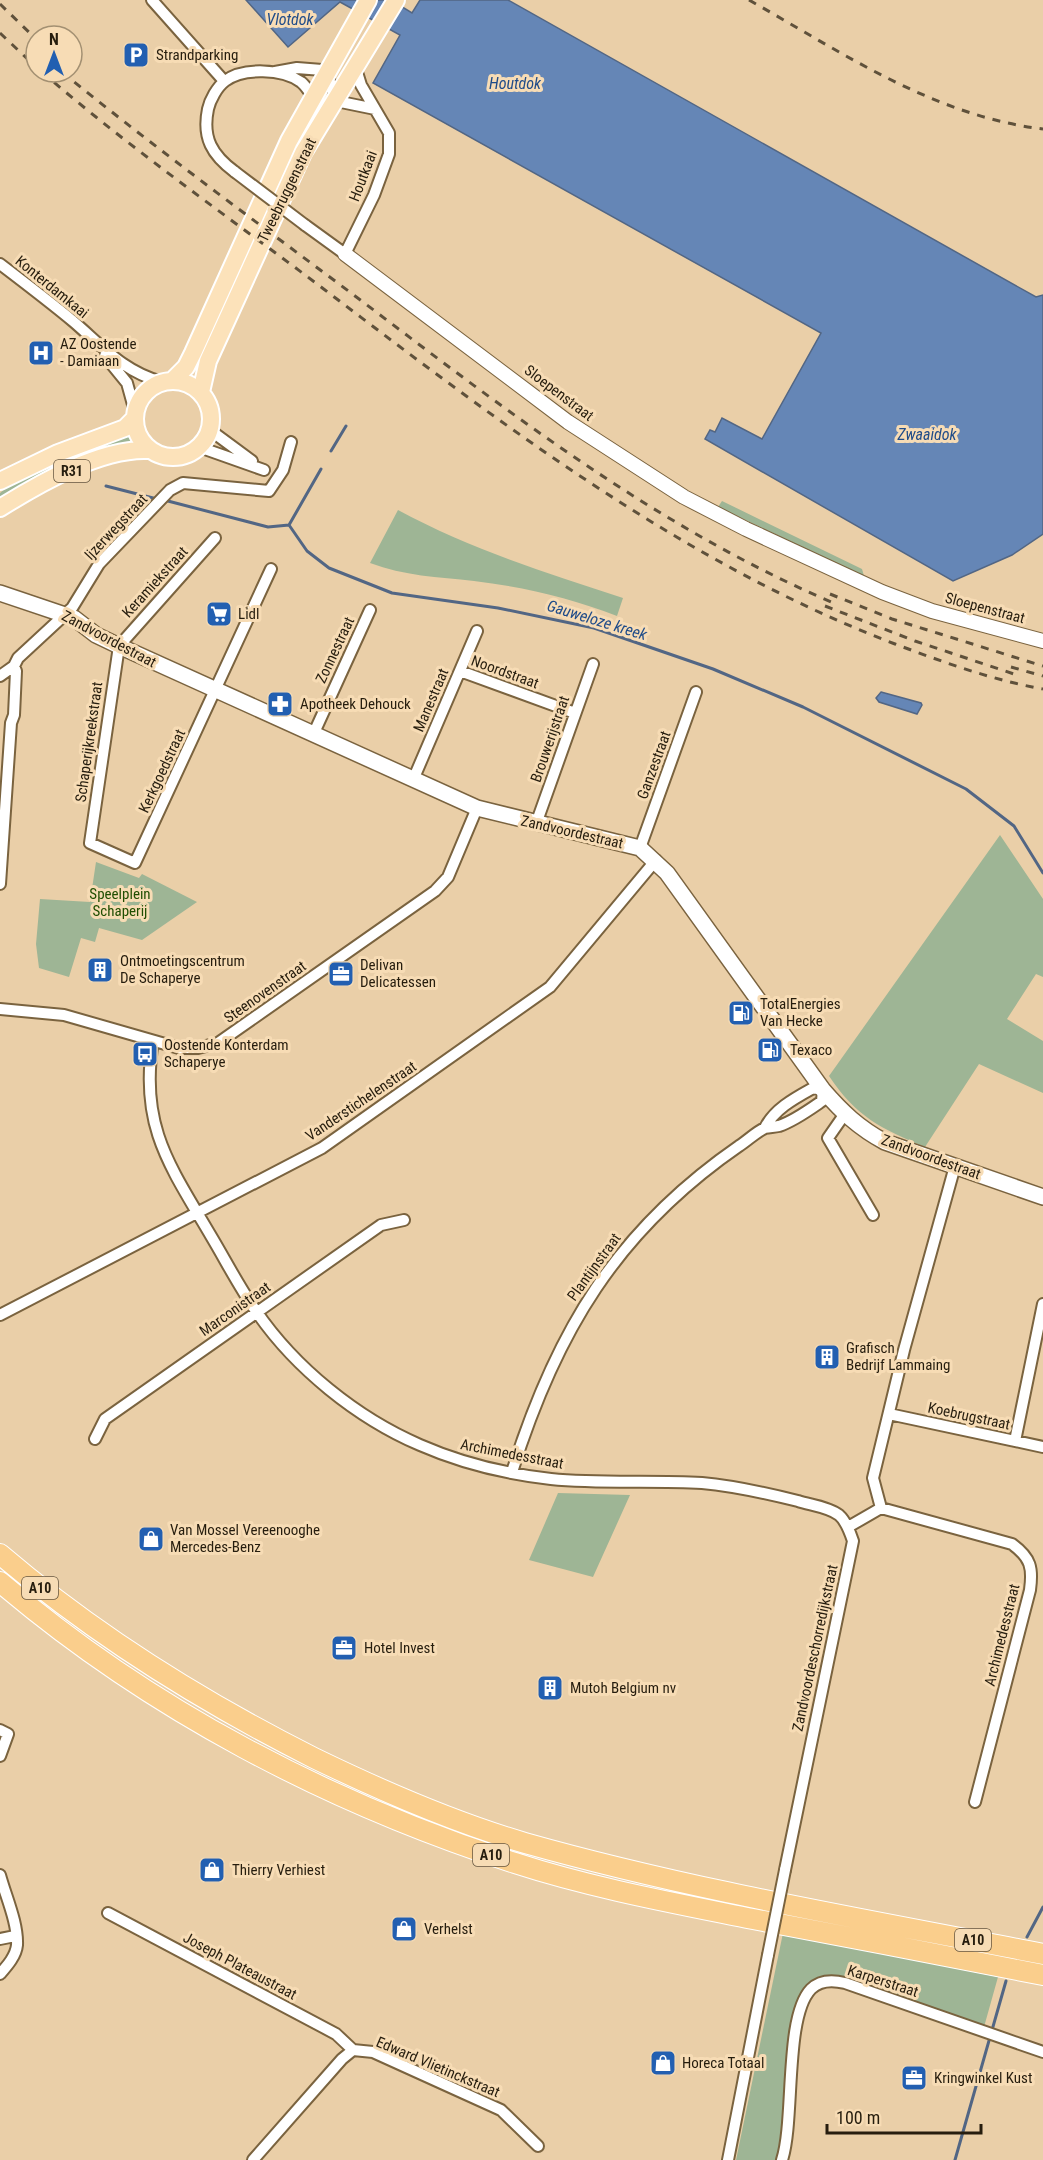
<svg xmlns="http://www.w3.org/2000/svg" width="1043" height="2160" font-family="'Roboto Condensed',sans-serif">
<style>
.green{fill:#9eb595}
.water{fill:#6586b6;stroke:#526684;stroke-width:1.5}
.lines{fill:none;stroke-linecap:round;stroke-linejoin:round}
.stream{stroke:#526684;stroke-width:3}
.minor-casing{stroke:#7a633f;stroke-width:14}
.tertiary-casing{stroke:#7a633f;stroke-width:16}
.secondary-casing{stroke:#7a633f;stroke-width:18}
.primary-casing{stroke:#fff;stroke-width:20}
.motorway-casing{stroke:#fff;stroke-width:22}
.minor{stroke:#fff;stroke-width:10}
.tertiary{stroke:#fff;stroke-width:14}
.secondary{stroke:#fff;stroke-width:15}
.primary{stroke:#fce2ba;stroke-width:16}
.motorway{stroke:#face8c;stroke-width:20}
.rail{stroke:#5f513b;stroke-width:3;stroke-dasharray:8 8;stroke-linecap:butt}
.minor-bridge-casing{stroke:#7a633f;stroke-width:14;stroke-linecap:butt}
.minor-bridge{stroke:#fff;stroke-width:10}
.labels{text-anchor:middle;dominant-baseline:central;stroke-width:6;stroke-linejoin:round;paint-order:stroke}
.shield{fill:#f7dcb5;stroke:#655640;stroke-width:1.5}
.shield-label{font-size:14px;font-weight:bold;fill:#261d0e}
.poi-label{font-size:15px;fill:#261d0e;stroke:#f7dcb5;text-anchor:start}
.street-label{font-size:15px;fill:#261d0e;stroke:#f7dcb5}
.park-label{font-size:15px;fill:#204e02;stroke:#f7dcb5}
.water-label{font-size:16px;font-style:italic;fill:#204c89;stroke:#f7dcb5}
</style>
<rect width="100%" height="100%" fill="#eacfa8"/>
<path class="green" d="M128,431L133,443C92,444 37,480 0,499V493L17,479Z
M722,501L862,569L864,576L718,507Z
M398,510C470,549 546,573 623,598L617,616C571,598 524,587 474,581C438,577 404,576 370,563Z
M1000,835L1043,899V977L1036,974L1007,1019L1043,1041V1093L979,1064L925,1147C882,1129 856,1117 829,1076Z
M96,862L139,878L142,874L197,902L142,940L99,928L95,942L81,938L69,977L39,968L36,944L40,899L90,902Z
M558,1493L630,1495L593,1577L529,1560Z
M783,1933L998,1977L984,2027L843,1978C825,1974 813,1980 802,1995L777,2160H736Z"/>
<path class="water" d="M246,0H391L412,13L420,0H508L1036,297L1043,295V534L1012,555L953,581L705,439L710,430L715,432L722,418L762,439L821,333L373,83L400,35L340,2L288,47Z
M881,692L921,703L922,705L917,714L879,702L876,698Z"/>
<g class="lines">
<path class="stream" d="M331,451L346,426
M106,486L157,499
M164,500L268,527L289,525L307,551L329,568L392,593L498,608L594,628L713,669L803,707L966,789L1014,826L1043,873
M289,525L321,469
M1027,1937L1043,1907
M955,2160L1006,1981"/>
<g class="minor-casing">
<path id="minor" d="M152,0L224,81
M275,72L297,68L322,70L330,82L336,101L375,109
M235,172C212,155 202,138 208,109C210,100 217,87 225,81C243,67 283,69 301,82C306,86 309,92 313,96
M305,225L345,254L374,195L389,154V133L361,85L356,69
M0,264C25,283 50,302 74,322C103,347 124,372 162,382
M105,356L127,383L135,412
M210,430L252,461
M199,447L264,470
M215,538L119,646L90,843L135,863L271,569
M460,671L575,713
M0,676L14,666L18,658L72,608L99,564L170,490L183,483L269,491L283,470L291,442
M313,735L370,610
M413,780L477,631
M536,824L593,664
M640,848L696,692
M0,884L11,723L14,715L16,671L14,666
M0,1009L64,1015L179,1048H198L218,1043L435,891L448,877L477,808
M153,1041C139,1126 170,1166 211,1236C226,1261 239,1287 256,1311C295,1368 357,1418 420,1445C461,1463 507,1474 551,1479C601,1484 652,1480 702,1483C735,1486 766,1493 798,1501C810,1505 829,1507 839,1515C846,1521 850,1532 853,1541L785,1870
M844,1115L828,1138L873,1215
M0,1315L322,1148L550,987L656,860
M889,1414L1043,1447
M95,1439L105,1419L381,1225L404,1220
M1015,1441L1043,1304
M512,1472C556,1332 616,1231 739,1146C747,1141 756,1132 765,1128C769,1127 774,1127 779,1126C794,1121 809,1110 822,1101L823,1090L813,1088C795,1098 774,1109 765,1128
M881,1508L1012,1544C1031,1558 1033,1568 1030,1590L975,1802
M881,1508L873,1478L904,1350L955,1166
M848,1527L881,1508
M0,1730L8,1734L0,1756
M0,1875C6,1897 18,1923 17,1945C16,1956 7,1966 0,1974
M108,1913L336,2034L353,2050
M0,1939L15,1936
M253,2160L342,2059L353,2050L373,2052L501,2110L538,2146
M728,2160L768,1955
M782,2160C795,2120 784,2017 811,1989C820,1980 833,1980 845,1983L1043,2052"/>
</g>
<g class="tertiary-casing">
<path id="tertiary" d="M345,254L568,422L684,497L746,529L882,592L932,611L1043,641"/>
</g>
<g class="secondary-casing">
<path id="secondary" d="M0,593L74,618L96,635L119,646L477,808L640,848L667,873L823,1090C842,1112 859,1128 885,1142L1043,1197"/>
</g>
<g class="primary-casing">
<path id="primary" d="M173,380L186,367L193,353L289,141L368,0
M135 419a38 38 0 1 1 76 0a38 38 0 1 1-76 0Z
M201,392L208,361L303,153L396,0
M0,481L58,453L125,428L134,419
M0,508C40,483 101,448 148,450"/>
</g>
<g class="motorway-casing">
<path id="motorway" d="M0,1554C96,1636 201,1701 314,1758C382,1791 453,1822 525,1843C695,1891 870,1920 1043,1954
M0,1582C149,1709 329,1803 515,1863C592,1888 674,1903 753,1919C850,1937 946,1956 1043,1975"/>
</g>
<use href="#minor" class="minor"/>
<use href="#tertiary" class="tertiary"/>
<use href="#secondary" class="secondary"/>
<use href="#primary" class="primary"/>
<use href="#motorway" class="motorway"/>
<path class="rail" d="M749,0C843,53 934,116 1043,129
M0,4L36,39
M0,33L36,67
M42,72C132,150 230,218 325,290C504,426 683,563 895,644C943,662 992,680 1043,689
M62,72C160,152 262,226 363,302C512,415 663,531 836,604
M830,594L892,619L1043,666
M825,606L915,641L1020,676
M1011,667L1043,676"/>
<g class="minor-bridge-casing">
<path id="minor-bridge" d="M235,172L305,225
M768,1955L785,1870"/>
</g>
<use href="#minor-bridge" class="minor-bridge"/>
</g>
<defs>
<g id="parking-square" transform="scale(1.35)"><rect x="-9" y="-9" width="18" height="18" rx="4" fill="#225fb1" stroke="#f7dcb5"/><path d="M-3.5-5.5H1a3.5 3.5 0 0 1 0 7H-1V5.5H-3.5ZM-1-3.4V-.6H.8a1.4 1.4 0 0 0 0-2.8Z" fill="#fff"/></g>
<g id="hospital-square" transform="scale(1.35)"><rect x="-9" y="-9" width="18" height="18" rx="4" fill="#225fb1" stroke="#f7dcb5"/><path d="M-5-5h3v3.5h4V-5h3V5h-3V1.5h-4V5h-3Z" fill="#fff"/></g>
<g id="supermarket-square" transform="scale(1.35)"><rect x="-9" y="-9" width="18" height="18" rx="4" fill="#225fb1" stroke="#f7dcb5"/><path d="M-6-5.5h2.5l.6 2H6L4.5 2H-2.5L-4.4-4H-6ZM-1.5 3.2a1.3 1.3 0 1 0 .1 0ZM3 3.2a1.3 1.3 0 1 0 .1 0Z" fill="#fff"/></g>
<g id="pharmacy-square" transform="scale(1.35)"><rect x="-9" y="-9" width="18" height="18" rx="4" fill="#225fb1" stroke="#f7dcb5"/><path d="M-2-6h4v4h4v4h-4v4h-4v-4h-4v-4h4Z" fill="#fff"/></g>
<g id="building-square" transform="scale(1.35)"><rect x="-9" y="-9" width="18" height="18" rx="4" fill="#225fb1" stroke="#f7dcb5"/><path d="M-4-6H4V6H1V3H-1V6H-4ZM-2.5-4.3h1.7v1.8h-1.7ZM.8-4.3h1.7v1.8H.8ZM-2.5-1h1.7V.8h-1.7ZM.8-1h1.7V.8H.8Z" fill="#fff"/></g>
<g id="office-square" transform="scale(1.35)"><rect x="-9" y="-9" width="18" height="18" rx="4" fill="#225fb1" stroke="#f7dcb5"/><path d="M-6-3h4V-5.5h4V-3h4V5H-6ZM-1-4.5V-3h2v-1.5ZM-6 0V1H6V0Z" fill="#fff"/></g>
<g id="fuel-square" transform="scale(1.35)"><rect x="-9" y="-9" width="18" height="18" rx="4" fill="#225fb1" stroke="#f7dcb5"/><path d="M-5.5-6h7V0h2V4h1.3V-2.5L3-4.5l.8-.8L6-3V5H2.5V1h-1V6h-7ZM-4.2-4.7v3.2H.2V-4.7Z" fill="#fff"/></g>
<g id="bus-square" transform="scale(1.35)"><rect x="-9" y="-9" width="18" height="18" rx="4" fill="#225fb1" stroke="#f7dcb5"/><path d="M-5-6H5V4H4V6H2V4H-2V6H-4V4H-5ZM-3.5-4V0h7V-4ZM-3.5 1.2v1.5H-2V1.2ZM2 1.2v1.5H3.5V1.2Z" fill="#fff"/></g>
<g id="shop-square" transform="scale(1.35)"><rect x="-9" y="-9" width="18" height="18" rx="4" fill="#225fb1" stroke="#f7dcb5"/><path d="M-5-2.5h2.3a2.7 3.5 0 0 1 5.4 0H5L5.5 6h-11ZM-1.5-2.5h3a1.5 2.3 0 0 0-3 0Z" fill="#fff"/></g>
</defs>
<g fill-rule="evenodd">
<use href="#parking-square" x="136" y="55"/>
<use href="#hospital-square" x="41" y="353"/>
<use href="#supermarket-square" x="219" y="614"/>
<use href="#pharmacy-square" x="280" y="704"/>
<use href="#building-square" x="100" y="970"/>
<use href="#office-square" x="341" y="974"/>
<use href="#fuel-square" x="741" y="1013"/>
<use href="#fuel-square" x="770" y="1050"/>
<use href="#bus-square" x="145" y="1054"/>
<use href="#building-square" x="827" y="1357"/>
<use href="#shop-square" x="151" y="1539"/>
<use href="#office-square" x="344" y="1648"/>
<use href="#building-square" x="550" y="1688"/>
<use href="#shop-square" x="212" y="1870"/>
<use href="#shop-square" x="404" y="1929"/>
<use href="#shop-square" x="663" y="2063"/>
<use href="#office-square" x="914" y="2078"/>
</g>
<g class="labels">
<g class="shield">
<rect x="54" y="460" width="36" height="22" rx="4.5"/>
<rect x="22" y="1577" width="36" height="22" rx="4.5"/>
<rect x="473" y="1844" width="36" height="22" rx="4.5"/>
<rect x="955" y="1929" width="36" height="22" rx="4.5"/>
</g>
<g class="shield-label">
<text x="72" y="471">R31</text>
<text x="40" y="1588">A10</text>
<text x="491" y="1855">A10</text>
<text x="973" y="1940">A10</text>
</g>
<g class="poi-label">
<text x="156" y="55">Strandparking</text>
<text x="60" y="344">AZ Oostende<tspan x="60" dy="17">- Damiaan</tspan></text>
<text x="238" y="614">Lidl</text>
<text x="300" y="704">Apotheek Dehouck</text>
<text x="120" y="961">Ontmoetingscentrum<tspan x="120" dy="17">De Schaperye</tspan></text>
<text x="360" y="965">Delivan<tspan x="360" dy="17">Delicatessen</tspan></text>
<text x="760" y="1004">TotalEnergies<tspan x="760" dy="17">Van Hecke</tspan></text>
<text x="164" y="1045">Oostende Konterdam<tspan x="164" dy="17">Schaperye</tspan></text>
<text x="790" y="1050">Texaco</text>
<text x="846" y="1348">Grafisch<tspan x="846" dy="17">Bedrijf Lammaing</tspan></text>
<text x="170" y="1530">Van Mossel Vereenooghe<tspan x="170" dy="17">Mercedes-Benz</tspan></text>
<text x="364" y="1648">Hotel Invest</text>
<text x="570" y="1688">Mutoh Belgium nv</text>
<text x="232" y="1870">Thierry Verhiest</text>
<text x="424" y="1929">Verhelst</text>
<text x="682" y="2063">Horeca Totaal</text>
<text x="934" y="2078">Kringwinkel Kust</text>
</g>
<g class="street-label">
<text transform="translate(363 176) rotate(-69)">Houtkaai</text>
<text transform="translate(287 190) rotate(-64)">Tweebruggenstraat</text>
<text transform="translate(52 287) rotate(39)">Konterdamkaai</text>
<text transform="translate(559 393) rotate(37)">Sloepenstraat</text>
<text transform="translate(116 527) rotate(-47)">Ijzerwegstraat</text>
<text transform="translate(155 582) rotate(-48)">Keramiekstraat</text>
<text transform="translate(985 608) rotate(15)">Sloepenstraat</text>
<text transform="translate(109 639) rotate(28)">Zandvoordestraat</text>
<text transform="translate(335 650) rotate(-65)">Zonnestraat</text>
<text transform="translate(505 672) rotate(20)">Noordstraat</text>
<text transform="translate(431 700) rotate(-67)">Manestraat</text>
<text transform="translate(550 739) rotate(-71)">Brouwerijstraat</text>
<text transform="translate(89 742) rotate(-82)">Schaperijkreekstraat</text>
<text transform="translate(654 765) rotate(-70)">Ganzestraat</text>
<text transform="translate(162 771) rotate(-65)">Kerkgoedstraat</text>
<text transform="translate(572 832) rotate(13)">Zandvoordestraat</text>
<text transform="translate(265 992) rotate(-35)">Steenovenstraat</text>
<text transform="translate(361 1101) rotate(-34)">Vanderstichelenstraat</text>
<text transform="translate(931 1157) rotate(20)">Zandvoordestraat</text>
<text transform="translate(594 1267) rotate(-54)">Plantijnstraat</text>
<text transform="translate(235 1309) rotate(-35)">Marconistraat</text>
<text transform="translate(969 1416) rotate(12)">Koebrugstraat</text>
<text transform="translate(512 1454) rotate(11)">Archimedesstraat</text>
<text transform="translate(1002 1635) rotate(-76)">Archimedesstraat</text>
<text transform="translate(815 1648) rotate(-78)">Zandvoordeschorredijkstraat</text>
<text transform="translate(240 1966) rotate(28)">Joseph Plateaustraat</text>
<text transform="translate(883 1981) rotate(18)">Karperstraat</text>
<text transform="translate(438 2067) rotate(23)">Edward Vlietinckstraat</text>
</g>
<g class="park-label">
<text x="120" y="894">Speelplein<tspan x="120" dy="17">Schaperij</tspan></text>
</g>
<g class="water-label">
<text x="290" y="19">Vlotdok</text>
<text x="515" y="83">Houtdok</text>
<text x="927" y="434">Zwaaidok</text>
<text transform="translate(597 620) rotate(17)">Gauweloze kreek</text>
</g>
</g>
<g transform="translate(54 54)"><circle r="28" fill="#f7dcb5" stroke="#a39072" stroke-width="1.5"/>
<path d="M0-4.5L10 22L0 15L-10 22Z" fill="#225fb1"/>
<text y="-9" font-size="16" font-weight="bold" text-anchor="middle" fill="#261d0e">N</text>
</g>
<path d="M827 2124v9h154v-9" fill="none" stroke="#261d0e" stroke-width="3"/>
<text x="836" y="2124" font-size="18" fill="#261d0e" stroke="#f7dcb5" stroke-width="4.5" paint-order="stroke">100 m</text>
</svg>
